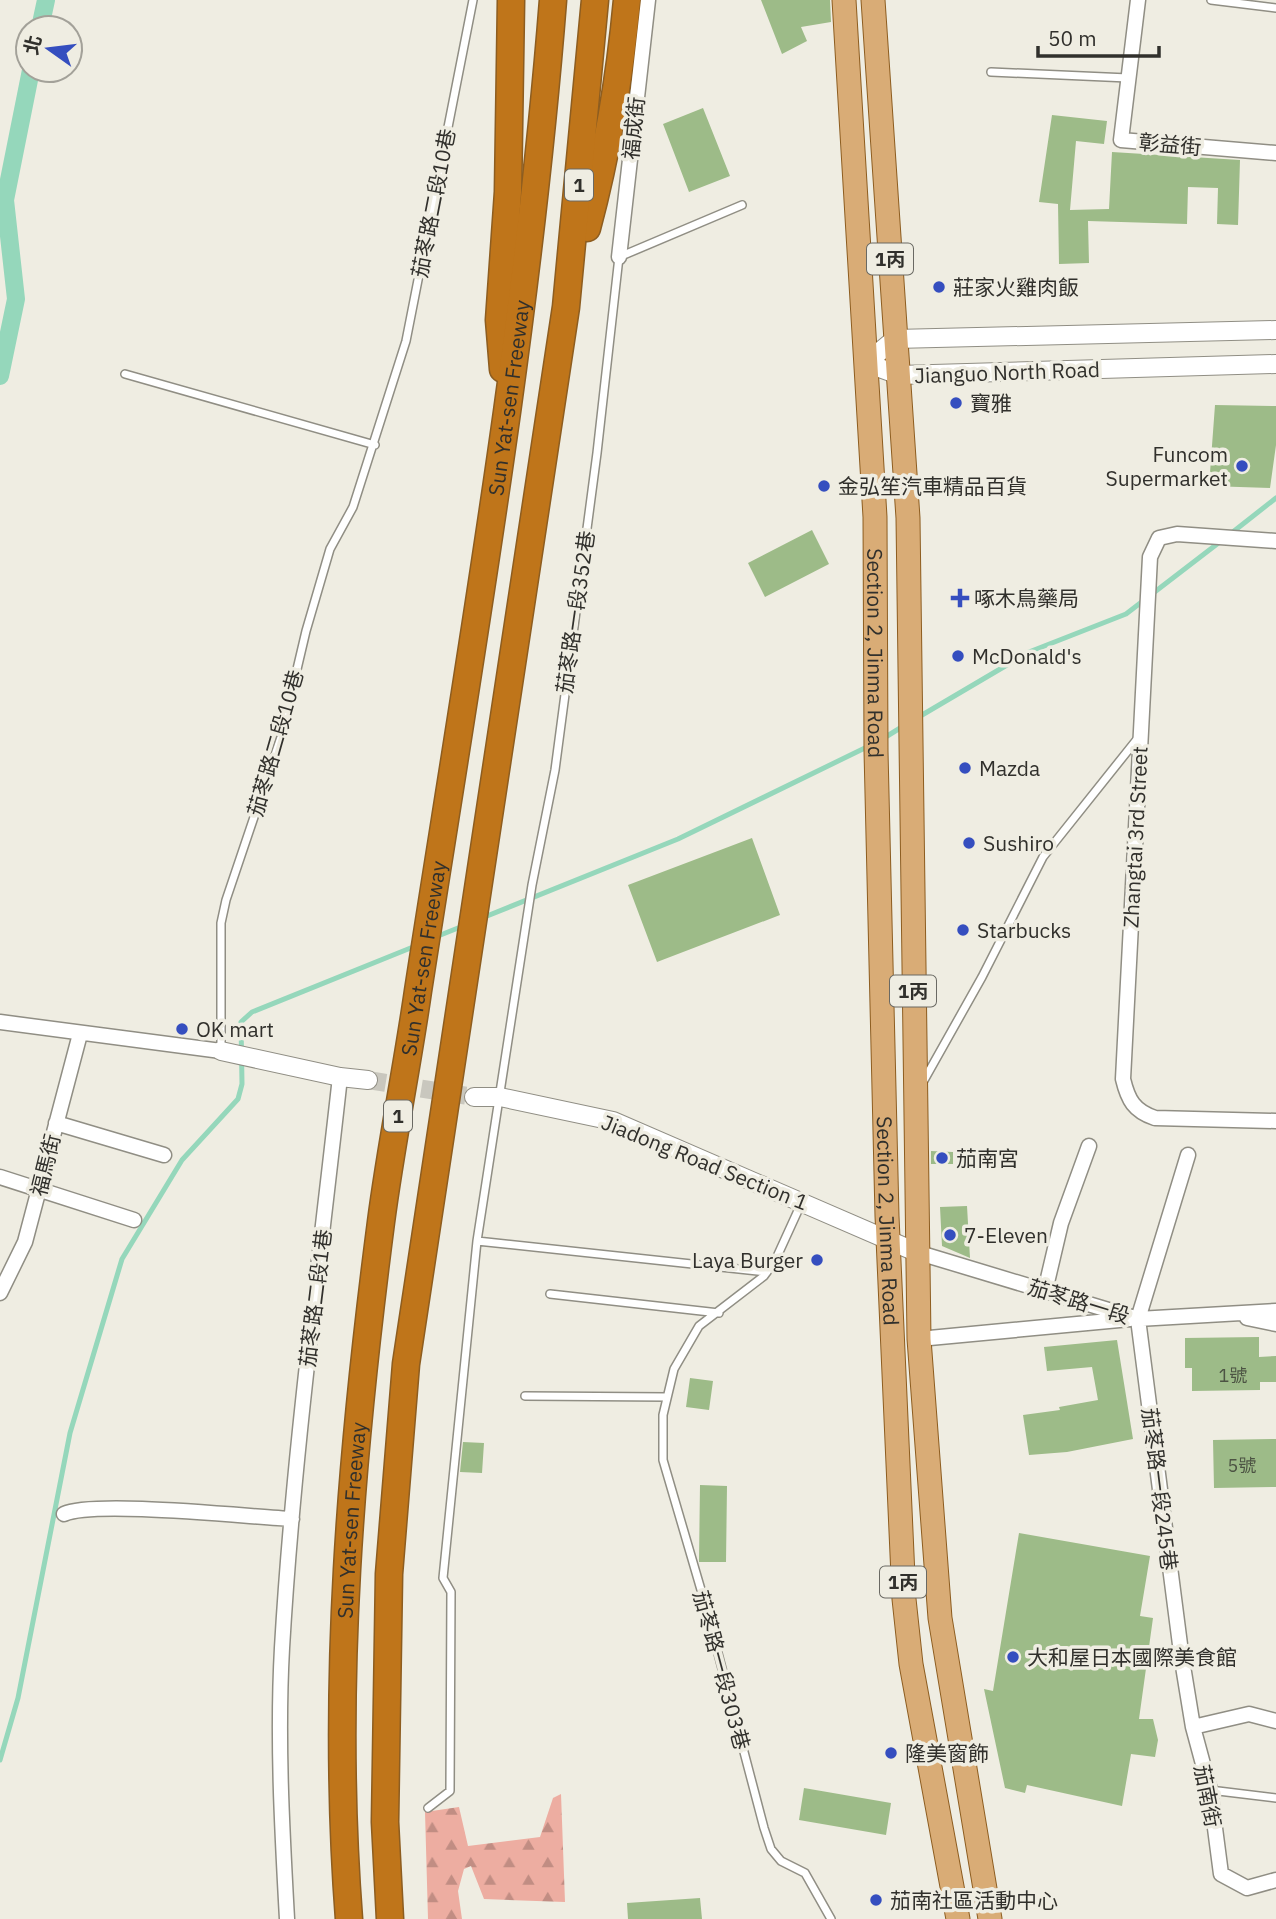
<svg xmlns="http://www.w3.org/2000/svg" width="1276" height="1919" font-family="'IBM Plex Sans','Noto Sans TC',sans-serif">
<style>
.forest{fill:url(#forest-firs)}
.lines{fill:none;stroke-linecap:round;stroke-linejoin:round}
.stream{stroke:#95d7bb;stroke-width:5}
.canal{stroke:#95d7bb;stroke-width:18}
.building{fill:#9dbb88}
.tertiary-tunnel{stroke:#c9c7be;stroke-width:18;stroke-dasharray:18 9;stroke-linecap:butt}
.service-casing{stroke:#908e84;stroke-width:10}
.minor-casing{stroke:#908e84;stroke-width:17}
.tertiary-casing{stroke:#908e84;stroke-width:20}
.primary-casing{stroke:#8d5d20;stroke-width:25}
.motorway-casing{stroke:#8d5d20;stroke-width:29}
.service{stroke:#fff;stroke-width:7}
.minor{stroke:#fff;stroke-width:14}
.tertiary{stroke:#fff;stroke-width:18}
.primary{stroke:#d9ac76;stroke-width:23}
.motorway{stroke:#bf751a;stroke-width:26}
.poi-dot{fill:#354ebf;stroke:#efede2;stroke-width:2.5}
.labels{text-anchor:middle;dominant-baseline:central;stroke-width:7;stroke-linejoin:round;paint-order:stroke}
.number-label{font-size:18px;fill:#4c5343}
.shield{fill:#efede2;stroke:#6a6963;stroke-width:2}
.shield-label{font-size:19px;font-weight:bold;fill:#31302c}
.street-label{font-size:21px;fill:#31302c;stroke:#efede2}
.poi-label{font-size:21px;fill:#31302c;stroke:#efede2;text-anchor:start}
</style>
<defs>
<pattern id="forest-firs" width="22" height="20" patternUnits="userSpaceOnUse" patternTransform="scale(1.75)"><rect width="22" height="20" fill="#edada1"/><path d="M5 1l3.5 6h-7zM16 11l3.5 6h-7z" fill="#c18d83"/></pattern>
</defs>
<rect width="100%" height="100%" fill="#efede2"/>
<path class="forest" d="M561,1794L565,1902L484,1899L471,1866L464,1869L458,1891L462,1919H428L425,1812L459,1807L468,1846L540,1837L553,1798Z"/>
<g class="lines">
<path class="stream" d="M1229,535L1276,498
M917,718L1029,652L1126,614L1221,541
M884,738L905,725
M482,918L678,839L869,746
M433,938L463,926
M0,1760L18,1698L70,1433L122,1259L182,1160L238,1099L242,1084L241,1022L252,1012L418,945"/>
<path class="canal" d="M40,28L46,0
M0,376L16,299L5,200L31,70"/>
</g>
<path class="building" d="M761,0H830L831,22L801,27L807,41L782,54Z
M703,108L730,176L689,192L663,124Z
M1052,115L1107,121L1104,144L1076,141L1070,210L1109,209L1112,152L1240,160L1238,225L1217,224L1218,188L1188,187L1187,224L1088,221L1089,263L1059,264L1058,204L1039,202Z
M1215,405L1276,406V445L1270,488L1209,486Z
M812,530L829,564L765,597L748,563Z
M752,838L780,915L657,962L628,885Z
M931,1151L953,1152V1164H931Z
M967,1206L970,1258L942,1246L940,1207Z
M1259,1337V1357L1276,1356V1382H1260V1390L1192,1391V1368H1185V1338Z
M1117,1340L1133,1439L1067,1452L1029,1455L1023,1415L1060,1410L1059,1407L1098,1400L1092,1367L1047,1371L1044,1347Z
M690,1378L713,1381L709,1410L686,1407Z
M1276,1439V1487L1214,1488L1213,1440Z
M463,1442L484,1443L482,1473L460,1472Z
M700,1485L727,1486L726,1562H699Z
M1019,1533L1150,1556L1140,1616L1153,1618L1139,1719H1153L1158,1740L1155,1757L1131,1754L1122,1806L1027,1785L1025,1793L1005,1788L984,1689L993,1691Z
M804,1788L891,1803L886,1835L799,1820Z
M700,1898L702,1919H628L627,1903Z"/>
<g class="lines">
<path class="tertiary-tunnel" d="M368,1080L474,1097"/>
<g class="service-casing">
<path id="service" d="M1211,0L1276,8
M991,72L1128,78
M125,374L375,445
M221,1051V923L226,900L281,737L306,631L330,549L353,507L406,341L473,0
M923,1082L982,977L1043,857L1138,738
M801,1204L775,1261L764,1276L699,1326L674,1369L663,1415V1460L704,1600L764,1828L771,1849L781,1861L805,1873L831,1919
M477,1241L767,1272
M550,1294L719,1313
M525,1396L667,1397
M1210,1790L1276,1798
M428,1808L450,1791L451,1592L443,1578L477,1241L532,885L555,770L597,453L619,257L742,205"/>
</g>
<g class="minor-casing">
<path id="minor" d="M1138,0L1121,140L1276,153
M619,257L648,0
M1276,541L1177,534L1159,538L1150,557L1123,1079C1128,1100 1134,1111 1155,1118L1276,1121
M0,1022L221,1051
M56,1123L164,1155
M1188,1155L1138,1319L1182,1660L1193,1727L1210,1790L1221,1874L1247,1888L1276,1880
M0,1177L134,1220
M916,1252L1138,1319L1276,1311
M1045,1291L1061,1223L1089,1146
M0,1293L25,1242L80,1034
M1247,1318L1276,1324
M919,1339L1130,1319
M64,1514C94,1500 250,1517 292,1519
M1193,1727L1249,1714L1276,1721
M287,1919C282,1829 277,1738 282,1648C293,1457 319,1267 340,1077"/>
</g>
<g class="tertiary-casing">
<path id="tertiary" d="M866,363L895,339L1276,330
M866,363L899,375L1276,364
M221,1051L340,1077L368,1080
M474,1097H500L613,1121L916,1252"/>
</g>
<g class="primary-casing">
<g id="primary">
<path id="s1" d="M844,0L875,517L876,751L887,1216L904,1599L911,1664L958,1919"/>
<path d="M873,0L908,518L919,1339L940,1618L990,1919"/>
</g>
</g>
<g class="motorway-casing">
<g id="motorway">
<path d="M587,228C607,153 620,77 627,0"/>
<path d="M503,369L499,320L508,192L511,0"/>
<path id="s2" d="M349,1919C331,1686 351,1453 381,1222C391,1145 407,1068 418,991C469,662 527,333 553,0"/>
<path d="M390,1919L385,1822L389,1574L406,1364L566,307L595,0"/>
</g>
</g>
<use href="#service" class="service"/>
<use href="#minor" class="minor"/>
<use href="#tertiary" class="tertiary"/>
<use href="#primary" class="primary"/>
<use href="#motorway" class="motorway"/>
</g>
<g class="poi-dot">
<circle cx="939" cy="287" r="7"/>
<circle cx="956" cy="403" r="7"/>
<circle cx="1242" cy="466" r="7"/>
<circle cx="824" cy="486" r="7"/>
<path d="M956.5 587.5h7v7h7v7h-7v7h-7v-7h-7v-7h7z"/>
<circle cx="958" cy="656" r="7"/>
<circle cx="965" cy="768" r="7"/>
<circle cx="969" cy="843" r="7"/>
<circle cx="963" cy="930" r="7"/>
<circle cx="182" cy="1029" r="7"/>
<circle cx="942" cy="1158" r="7"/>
<circle cx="950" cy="1235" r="7"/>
<circle cx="817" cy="1260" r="7"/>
<circle cx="1013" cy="1657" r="7"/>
<circle cx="891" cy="1753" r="7"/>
<circle cx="876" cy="1900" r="7"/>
</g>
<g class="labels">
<g class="number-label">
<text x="1233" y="1375">1號</text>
<text x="1242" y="1465">5號</text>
</g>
<g class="shield">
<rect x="565" y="169.5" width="28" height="31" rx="5"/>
<rect x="867" y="243.5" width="46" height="31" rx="5"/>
<rect x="890" y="975.5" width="46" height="31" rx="5"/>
<rect x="384" y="1100.5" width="28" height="31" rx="5"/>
<rect x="880" y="1566.5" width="46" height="31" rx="5"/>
</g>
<g class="shield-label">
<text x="579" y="185">1</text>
<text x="890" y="259">1丙</text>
<text x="913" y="991">1丙</text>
<text x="398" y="1116">1</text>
<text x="903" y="1582">1丙</text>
</g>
<g class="street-label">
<text transform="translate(633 128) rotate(-84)">福成街</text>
<text transform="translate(1170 144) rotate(5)">彰益街</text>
<text transform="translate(433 203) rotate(-79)">茄苳路二段10巷</text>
<text transform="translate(1007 372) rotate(-2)">Jianguo North Road</text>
<text stroke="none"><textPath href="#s2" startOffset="1533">Sun Yat-sen Freeway</textPath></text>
<text transform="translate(575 612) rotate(-82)">茄苳路一段352巷</text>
<text stroke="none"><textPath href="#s1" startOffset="654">Section 2, Jinma Road</textPath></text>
<text transform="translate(275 743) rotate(-74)">茄苳路二段10巷</text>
<text transform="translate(1135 837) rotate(-87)">Zhangtai 3rd Street</text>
<text stroke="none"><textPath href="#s2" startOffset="966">Sun Yat-sen Freeway</textPath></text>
<text transform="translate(705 1162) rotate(22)">Jiadong Road Section 1</text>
<text transform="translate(45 1165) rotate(-76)">福馬街</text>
<text stroke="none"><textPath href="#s1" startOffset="1222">Section 2, Jinma Road</textPath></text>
<text transform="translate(315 1298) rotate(-83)">茄苳路二段1巷</text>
<text transform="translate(1079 1301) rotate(17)">茄苳路一段</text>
<text transform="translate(1160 1489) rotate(83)">茄苳路一段245巷</text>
<text stroke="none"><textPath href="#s2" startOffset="399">Sun Yat-sen Freeway</textPath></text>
<text transform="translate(722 1670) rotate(75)">茄苳路一段303巷</text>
<text transform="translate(1208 1796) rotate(79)">茄南街</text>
</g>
<g class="poi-label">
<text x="953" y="287">莊家火雞肉飯</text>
<text x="970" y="403">寶雅</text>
<text x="1228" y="454" text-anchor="end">Funcom<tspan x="1228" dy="24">Supermarket</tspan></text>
<text x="838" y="486">金弘笙汽車精品百貨</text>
<text x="974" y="598">啄木鳥藥局</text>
<text x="972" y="656">McDonald's</text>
<text x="979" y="768">Mazda</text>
<text x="983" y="843">Sushiro</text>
<text x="977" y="930">Starbucks</text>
<text x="196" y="1029">OK mart</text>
<text x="956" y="1158">茄南宮</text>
<text x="964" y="1235">7-Eleven</text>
<text x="803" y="1260" text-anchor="end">Laya Burger</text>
<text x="1027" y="1657">大和屋日本國際美食館</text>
<text x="905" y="1753">隆美窗飾</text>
<text x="890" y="1900">茄南社區活動中心</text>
</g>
</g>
<g transform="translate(49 49) rotate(284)"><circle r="33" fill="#efede2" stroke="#a3a199" stroke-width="2"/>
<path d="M0-5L12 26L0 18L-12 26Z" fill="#354ebf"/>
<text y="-10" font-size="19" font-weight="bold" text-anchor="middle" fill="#31302c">北</text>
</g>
<path d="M1038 46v10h121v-10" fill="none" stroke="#31302c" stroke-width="3.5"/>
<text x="1048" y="46" font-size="21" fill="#31302c" stroke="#efede2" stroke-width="5" paint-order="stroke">50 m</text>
</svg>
